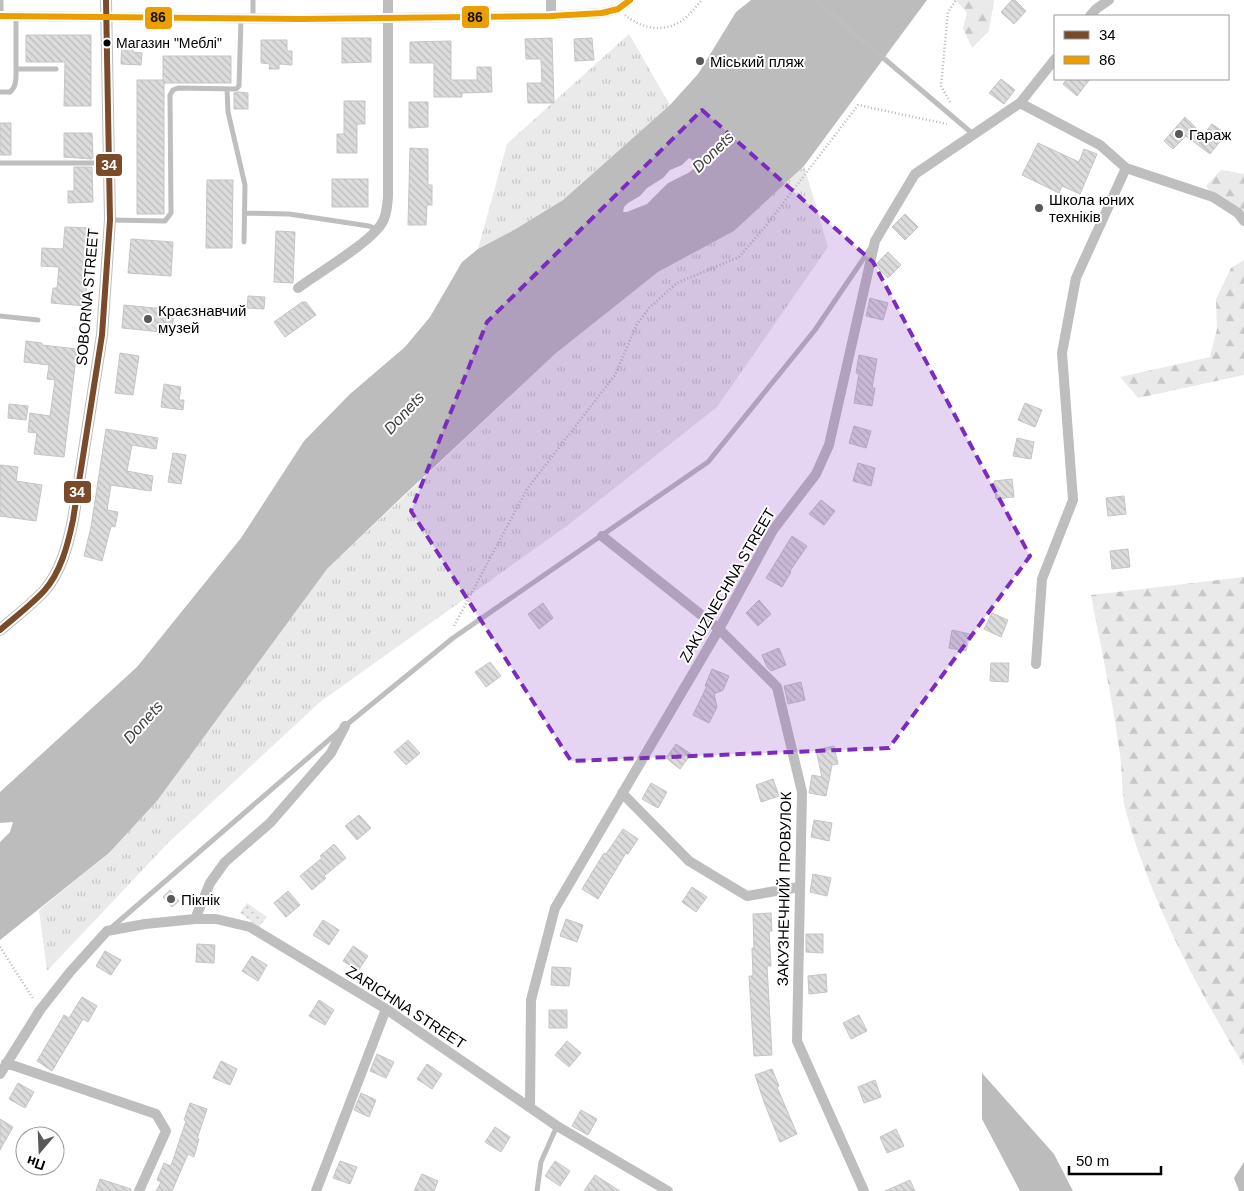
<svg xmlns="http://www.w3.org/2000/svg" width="1244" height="1191" font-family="Arial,sans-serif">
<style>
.grass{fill:url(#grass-tufts)}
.forest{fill:url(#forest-firs)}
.park{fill:url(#park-dots)}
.water{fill:#bcbcbc;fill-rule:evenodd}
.building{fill:url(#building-back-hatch);stroke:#c5c5c5}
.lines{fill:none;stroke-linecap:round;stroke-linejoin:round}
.path{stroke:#b8b8b8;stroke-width:2.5;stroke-dasharray:1 2.5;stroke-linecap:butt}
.service{stroke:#bebebe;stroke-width:5}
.minor{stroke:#bebebe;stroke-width:10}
.tertiary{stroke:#bebebe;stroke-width:12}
.bus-1-casing{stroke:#fff;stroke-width:10}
.bus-2-casing{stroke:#fff;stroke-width:10}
.bus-1{stroke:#7a4b2a;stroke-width:6}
.bus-2{stroke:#eb9e00;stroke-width:6}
.marked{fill:#7b2cbf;fill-opacity:0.2;stroke:#7b2cbf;stroke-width:4;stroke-dasharray:10 6;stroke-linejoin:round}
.bus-dot{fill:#000;stroke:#fff;stroke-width:2}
.poi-dot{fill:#595959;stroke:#fff;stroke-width:2}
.labels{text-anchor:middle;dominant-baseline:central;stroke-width:4;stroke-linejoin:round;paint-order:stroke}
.bus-label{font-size:14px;fill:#000;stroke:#fff;text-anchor:start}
.poi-label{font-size:15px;fill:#000;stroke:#fff;text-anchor:start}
.street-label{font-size:15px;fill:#000;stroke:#fff}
.water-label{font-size:16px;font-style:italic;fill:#404040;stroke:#fff}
.line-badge{stroke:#fff;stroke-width:2}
.badge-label{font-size:14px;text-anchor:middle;font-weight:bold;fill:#fff}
.pale-badge-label{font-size:14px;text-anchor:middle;font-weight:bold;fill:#111}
</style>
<defs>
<pattern id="grass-tufts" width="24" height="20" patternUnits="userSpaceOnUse" patternTransform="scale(1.25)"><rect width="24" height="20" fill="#eaeaea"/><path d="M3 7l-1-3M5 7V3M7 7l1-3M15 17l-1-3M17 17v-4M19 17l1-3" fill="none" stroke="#c7c7c7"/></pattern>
<pattern id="forest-firs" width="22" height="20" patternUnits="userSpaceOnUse" patternTransform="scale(1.25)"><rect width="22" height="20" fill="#eaeaea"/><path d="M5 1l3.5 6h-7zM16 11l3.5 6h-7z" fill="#c7c7c7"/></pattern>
<pattern id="park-dots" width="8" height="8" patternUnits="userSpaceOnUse" patternTransform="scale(1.25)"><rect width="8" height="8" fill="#eaeaea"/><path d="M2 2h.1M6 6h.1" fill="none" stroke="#c7c7c7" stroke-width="1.8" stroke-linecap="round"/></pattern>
<pattern id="building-back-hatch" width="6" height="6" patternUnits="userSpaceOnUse" patternTransform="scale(1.25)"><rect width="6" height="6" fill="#dcdcdc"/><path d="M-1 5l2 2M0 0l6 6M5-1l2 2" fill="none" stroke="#bbb"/></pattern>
</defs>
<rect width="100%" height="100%" fill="#fff"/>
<path class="grass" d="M629,34L670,105L563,200L514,230L478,249L507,144Z
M804,166L828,247L717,407L568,525L320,702L167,844L47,971L39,910L109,853L157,801L327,569L555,354L658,272L734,231Z"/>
<path class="forest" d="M956,0H994L989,31L972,48L963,28L967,13Z
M1221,170L1244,174V221L1213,197L1206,186Z
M1244,260V375L1138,398L1120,377L1210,357L1217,329L1216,299L1231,268Z
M1244,577V1066C1196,986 1151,902 1126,812C1121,794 1123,774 1120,755C1113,701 1101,648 1091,595Z"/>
<path class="park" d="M247,903L267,917L259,927L240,913Z"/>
<path class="water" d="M751,0H927L804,166L734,231L658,272L555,354L403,496L327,569L157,801L109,853L0,940V842L10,832L13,822L0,823V792L137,667L241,538L304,441L350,394L405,347L430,317L462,262L478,249L514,230L563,200L670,105L698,74L736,12ZM689,158L696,162V167L688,173L668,183L647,204L627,212H623L624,207L628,203L640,196L647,188L663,178L670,170L682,165Z
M982,1073L1054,1154L1073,1191H1020L982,1119Z
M1244,1162V1191H1239L1234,1178Z"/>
<path class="building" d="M1012,0H1015L1026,11L1014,24L1001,12Z
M26,35H91V106H64L65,62H26Z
M342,38H371V62L342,63Z
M552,38L554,103H528L527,83H542L541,59H526L525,39Z
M592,38L594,60L575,61L574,39Z
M122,39L133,40V52L142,53L141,65L121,64Z
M261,40H287V51H292V65L279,64V69H269L270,64L261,63Z
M451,41V80H477V67H491L492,92L462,93V97H434V63H410V42Z
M163,56H231V83H164V214H137V80H163Z
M1001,79L1015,90L1004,104L989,93Z
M1067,79H1090L1077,96L1063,84Z
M239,92L248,93V109H234V93Z
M344,101H365V124H357V153H337V134H344Z
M409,102H428V127L409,128Z
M1185,117L1203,135L1212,124L1226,134L1210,154L1186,136L1173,149L1164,141Z
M0,123H11V155H0Z
M64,133H92L93,157L92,159L64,157Z
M1038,143L1079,162L1084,149L1097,154L1080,194L1062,186L1059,193L1022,175Z
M410,148L428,149V185H432V205H427L426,225H408Z
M74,167H92L93,202L68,203V191H74Z
M332,179H368V207H332Z
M207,180H233L232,248H206Z
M905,214L918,227L905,240L892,227Z
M65,227L91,228L85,306L51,303L53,288H57L59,267L41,266L42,248L63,249Z
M276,231L295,232L293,283L274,282Z
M131,239L173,242L171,276L128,273Z
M888,252L901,265L888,278L876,266L877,263Z
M248,296L265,297L264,309L247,308Z
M870,298L888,303L883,320L866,316Z
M302,302H306L316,315L285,337L274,322Z
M124,305L174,310L172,333L122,328Z
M26,341L42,343V345L77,349L64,457L34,454L37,433L28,432L30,413L50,416L55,380L47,379L49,365L24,362Z
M120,353L139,356L133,395L115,393Z
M859,355L877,359L872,388H875L872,406L854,403L859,374L856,373Z
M164,384L181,387L179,400H184L183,410L161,407Z
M1025,403L1042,410L1035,427L1018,420Z
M9,404L28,406L26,420L8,418Z
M854,426L871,431L866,448L849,443Z
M106,429L158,438L156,449L132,445L127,471L153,476L151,491L111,485L107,510L118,512L115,527L111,526L102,561L84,556L91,527Z
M1017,438L1034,442L1031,459L1013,456Z
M173,453L186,455L181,484L168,482Z
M858,463L875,468L871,486L853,481Z
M0,465L18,467L16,481L42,485L36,521L0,516Z
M1012,479L1014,497L996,499L994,481Z
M1124,496L1126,514L1108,516L1106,498Z
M821,500L835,511L824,525L809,514Z
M792,536L807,546L790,571L791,572L782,587L766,578Z
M1128,549L1130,567L1112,569L1110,551Z
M759,600L771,614L758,626L746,613Z
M543,603L553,618L539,629L528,614Z
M992,613L1008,620L1001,637L984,629Z
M952,630L970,634L966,651L949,648Z
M779,648L786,665L771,671L767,667L762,655Z
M490,662L501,676L486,687L475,672Z
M991,663H1009L1008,682L990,681Z
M712,669L729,676L723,690L714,694L717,707L709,723L693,715L707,686H705Z
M801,682L805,700L788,704L784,686Z
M408,740L420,753L406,765L394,752Z
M676,744L691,754L680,769L666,758Z
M834,746L838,764L832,765L826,796L809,793L812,775L822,777L816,750Z
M773,779L779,796L761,802L756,785Z
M651,783L667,792L658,808L642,799Z
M359,815L371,828L357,840L345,826Z
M814,820L832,823L829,841L811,837Z
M623,829L638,839L628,854L626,853L598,899L582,889L604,853L606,854Z
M334,844L346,858L324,876L326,878L312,890L300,876L322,858L320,856Z
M813,874L831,878L827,896L810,892Z
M692,887L707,897L696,912L682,902Z
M170,890L179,901L172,907L163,897Z
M288,891L300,905L286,917L274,903Z
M771,913L772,931H769L771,966H767L772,1055L754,1056L749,976H753L752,948H754L753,914Z
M566,919L583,925L577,942L560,936Z
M323,920L339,930L329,945L313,935Z
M806,934H823V953L806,952Z
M197,944L215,945L214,963L196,962Z
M353,946L368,956L358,971L343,961Z
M105,951L121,960L111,975L96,966Z
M252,956L267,965L258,981L242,971Z
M552,967L571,968L569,986L551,985Z
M826,974L827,992L809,994L808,976Z
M82,997L97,1006L88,1022L83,1019L52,1071L37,1061L64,1015L69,1018Z
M319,1000L334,1010L325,1025L309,1016Z
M549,1010H567V1028H549Z
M859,1015L867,1031L851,1039L843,1023Z
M567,1041L581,1053L569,1067L555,1055Z
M377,1054L394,1062L386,1078L370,1071Z
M221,1061L237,1069L230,1085L213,1078Z
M427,1064L442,1074L432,1089L417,1079Z
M772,1069L779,1086L777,1087L797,1134L780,1142L764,1102L755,1075Z
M875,1080L881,1097L864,1103L858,1087Z
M18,1083L34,1092L25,1108L9,1099Z
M361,1093L376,1100L369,1117L354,1110Z
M190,1103L207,1109L197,1139H199L194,1157L188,1154L172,1191H156L161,1182L157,1180L164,1163L171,1166L186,1121L184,1120Z
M581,1110L597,1119L588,1135L572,1126Z
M0,1119L13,1127L0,1150Z
M495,1127L510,1137L501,1152L485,1142Z
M896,1129L904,1146L887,1153L880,1137Z
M340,1161L357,1167L350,1184L333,1178Z
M555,1161L570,1171L560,1186L545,1176Z
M422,1174L438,1181L434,1191H414Z
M595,1175L620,1191H584Z
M100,1179L131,1189V1191H96Z
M910,1180L915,1191H885Z"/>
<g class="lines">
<path class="path" d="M625,15C642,29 664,33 683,20C690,15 696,6 702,0
M950,102L941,86L948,12L956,0
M454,626L527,489L615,375L637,324L650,307L677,283L739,257L765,227L858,105L947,124
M0,947L34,1000"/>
<path class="service" d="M815,0L973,134
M1,16V0
M16,17V69H56
M253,18V0
M227,89L228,112L245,185L244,242
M0,92H10C17,86 16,78 16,69
M0,163H108
M245,213L289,214L369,226L377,229
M110,220L165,221L171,213L170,95L173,90L178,88L236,89L239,86L241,19
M0,316L38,320
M111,928L345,726L453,638L708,462L815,330L870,249
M537,1191L541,1162L557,1126"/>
<path class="minor" d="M0,16L300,19L551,16L602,13L618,9L630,0
M551,16V0
M1090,16L1096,9L1109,0
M1020,103L1100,145L1126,168L1213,197L1238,213L1244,221
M298,288C318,273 370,243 382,223C387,215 387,206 388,197V0
M602,536L719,629L777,687L802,792L797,1041L864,1191
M1036,664L1042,579L1073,500L1062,353L1076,278L1126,168
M622,793L689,861L747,896L799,887
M195,919L210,883L225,862L270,823L331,753L345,726
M6,1063L156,1114L166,1131L139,1191
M0,1074L40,1010L70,972L107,931L145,924L195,919H216L250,927L386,1009L557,1126L668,1191
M530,1107L531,1000L555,908L719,629L773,530L816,474L829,445L875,241L915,174L1020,103L1055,59
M316,1191L386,1009"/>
<path class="tertiary" d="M0,630C15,617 31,605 44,591C61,572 68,544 73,520L102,335L110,220L106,0"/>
<g class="bus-1-casing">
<path id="bus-1" d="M0,630C15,617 31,605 44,591C61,572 68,544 73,520L102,335L110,220L106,0"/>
</g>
<g class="bus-2-casing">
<path id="bus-2" d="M0,16L300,19L551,16L602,13L618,9L630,0"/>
</g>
<use href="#bus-1" class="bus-1"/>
<use href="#bus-2" class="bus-2"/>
</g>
<path class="marked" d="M702,110L873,262L1030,556L889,748L571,761L411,511L487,322Z"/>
<circle class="bus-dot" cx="107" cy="43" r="4.5"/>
<g class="poi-dot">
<circle cx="700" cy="61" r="5"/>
<circle cx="1179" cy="134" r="5"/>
<circle cx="1039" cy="208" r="5"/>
<circle cx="148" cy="319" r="5"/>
<circle cx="171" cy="899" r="5"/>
</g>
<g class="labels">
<g class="bus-label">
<text x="116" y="43">Магазин "Меблі"</text>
</g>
<g class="poi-label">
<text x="710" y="61">Міський пляж</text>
<text x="1189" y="134">Гараж</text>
<text x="1049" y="199">Школа юних<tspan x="1049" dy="17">техніків</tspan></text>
<text x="158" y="310">Краєзнавчий<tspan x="158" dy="17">музей</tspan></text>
<text x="181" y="899">Пікнік</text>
</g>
<g class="street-label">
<text transform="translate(87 297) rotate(-85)">SOBORNA STREET</text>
<text transform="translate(727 585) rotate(-60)">ZAKUZNECHNA STREET</text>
<text transform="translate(784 889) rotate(-89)">ЗАКУЗНЕЧНИЙ ПРОВУЛОК</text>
<text transform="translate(406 1007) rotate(33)">ZARICHNA STREET</text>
</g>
<g class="water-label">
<text transform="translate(713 152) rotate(-44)">Donets</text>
<text transform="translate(404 413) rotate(-47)">Donets</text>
<text transform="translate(143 722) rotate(-48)">Donets</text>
</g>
</g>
<g class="line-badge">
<rect x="461" y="5" width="29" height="24" rx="5" fill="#eb9e00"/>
<rect x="144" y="6" width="29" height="24" rx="5" fill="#eb9e00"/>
<rect x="95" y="153" width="28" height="24" rx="5" fill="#7a4b2a"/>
<rect x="63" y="480" width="29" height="24" rx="5" fill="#7a4b2a"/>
</g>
<g class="badge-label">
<text x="109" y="170">34</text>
<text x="77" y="497">34</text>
</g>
<g class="pale-badge-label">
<text x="475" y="22">86</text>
<text x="158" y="22">86</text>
</g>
<rect x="1054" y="15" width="175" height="65" fill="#ffffff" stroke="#999999"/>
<rect x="1064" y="31" width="25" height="8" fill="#7a4b2a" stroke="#999999"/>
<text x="1099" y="40" font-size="15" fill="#000000">34</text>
<rect x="1064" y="56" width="25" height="8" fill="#eb9e00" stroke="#999999"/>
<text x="1099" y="65" font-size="15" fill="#000000">86</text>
<g transform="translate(40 1151) rotate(199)"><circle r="24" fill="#ffffff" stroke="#999999"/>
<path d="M0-4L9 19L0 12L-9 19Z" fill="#595959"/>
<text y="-8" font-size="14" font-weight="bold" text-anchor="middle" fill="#000000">Пн</text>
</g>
<path d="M1069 1166v8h92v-8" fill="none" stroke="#000000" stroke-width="2.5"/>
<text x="1076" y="1166" font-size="15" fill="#000000" stroke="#ffffff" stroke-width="4" paint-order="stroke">50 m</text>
</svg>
